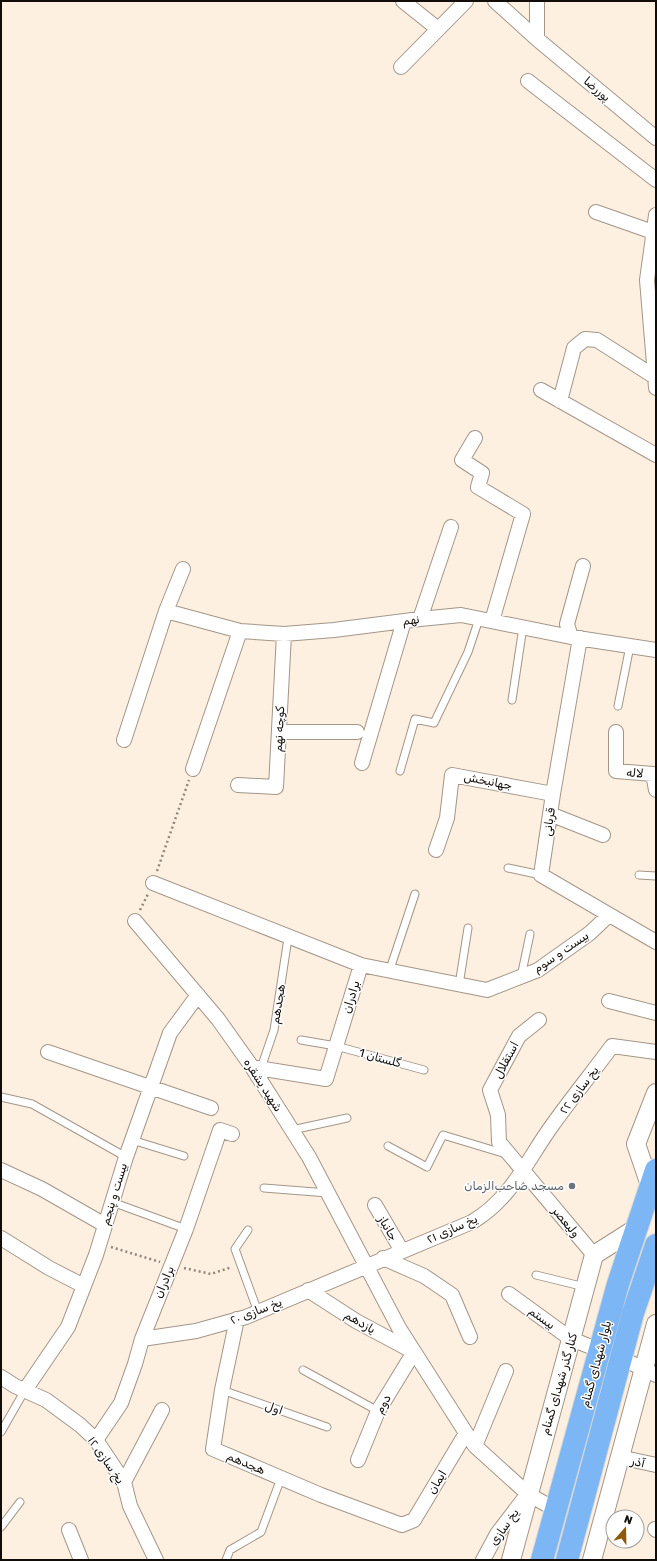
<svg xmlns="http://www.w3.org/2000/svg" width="657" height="1561" font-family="Rubik,'Noto Naskh Arabic',sans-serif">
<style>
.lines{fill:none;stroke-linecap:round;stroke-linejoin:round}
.service-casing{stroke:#a39688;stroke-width:9}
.minor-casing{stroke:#a39688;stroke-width:16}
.tertiary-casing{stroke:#a39688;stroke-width:20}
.trunk-casing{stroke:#d9d8d7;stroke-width:24}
.path{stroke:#90867c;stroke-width:2.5;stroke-dasharray:2 3;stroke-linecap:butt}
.service{stroke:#fff;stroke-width:7}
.minor{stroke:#fff;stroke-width:14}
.tertiary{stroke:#fff;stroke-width:18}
.trunk{stroke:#7cb6f4;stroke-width:22}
.worship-dot{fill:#6b7280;stroke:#fff;stroke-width:1.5}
.labels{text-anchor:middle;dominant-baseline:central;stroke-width:3;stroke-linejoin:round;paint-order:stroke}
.street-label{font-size:12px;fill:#110c08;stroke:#fff}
.worship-label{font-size:12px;fill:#5b616d;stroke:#fff;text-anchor:end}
</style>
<rect width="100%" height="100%" fill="#fef0e1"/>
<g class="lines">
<g class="service-casing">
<path id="service" d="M512,700L523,627
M618,706L630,646
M400,771L415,719L434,723L468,652L479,619
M508,868L541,875
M639,875L656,876
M389,972L415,894
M521,977L530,934
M459,985L468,928
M301,1040L336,1046L424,1070
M261,1068L274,1030L288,938
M1,1097L32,1104L126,1157
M292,1130L347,1118
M132,1140L184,1156
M388,1146L427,1167L443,1135L506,1154
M264,1188L328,1193
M112,1202L186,1229
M248,1230L235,1249L258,1312
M536,1275L585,1287
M303,1370L378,1411
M222,1390L327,1427
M1,1432L25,1390
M1,1527L20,1502
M226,1560L230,1550L261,1532L281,1478"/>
</g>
<g class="minor-casing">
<path id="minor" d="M403,1L438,29
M495,1L537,39L656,138
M537,1V39
M401,67L466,1
M528,81L656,180
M596,212L653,232
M656,215L647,280L656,388
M541,390L656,455
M560,401L574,348L585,339L597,340L655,377
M475,438L462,460L482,473L478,487L523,514L492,621
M166,611L240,631L284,634L334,630L420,619L461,615L571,637L656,650
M420,619L451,527
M571,637L567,624L583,566
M580,638L553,794L541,875L656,942
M279,732H357
M616,732V771L653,774L656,790
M124,740L166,611L183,569
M362,763L404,621
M193,769L240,631
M238,785L276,787L284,634
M550,814L603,835
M436,850L447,818L452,775L553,794
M153,883L361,965L487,990L538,970L590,933L609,915
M135,921L218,1019L252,1067L309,1157L399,1328L466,1433L475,1446L528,1494L556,1510
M609,1001L656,1013
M539,1020L519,1036L490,1090L498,1115L499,1142L594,1255
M48,1052L211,1108
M252,1067L326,1079L361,965
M1,1170L42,1189L105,1225
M375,1205L402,1251
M1,1238L49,1268L84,1286
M383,1258L424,1276L452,1295L470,1337
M308,1290L356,1321L414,1352L378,1411L358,1460
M509,1294L571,1339L599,1350
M237,1319L222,1390L213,1449L321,1495L402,1525L414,1520L466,1433
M142,1339L196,1331L246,1317L472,1222C511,1199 526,1162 551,1127C571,1099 592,1073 612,1046L656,1052
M621,1358L656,1375
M1,1377L15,1386L46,1400L80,1425L96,1440L124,1482L130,1506L156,1560
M25,1390L68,1327L96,1255L126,1157L170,1033L198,995
M96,1440L121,1403L135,1364L142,1339L186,1229L220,1130L232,1134
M475,1446L506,1371
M619,1457L656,1465
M124,1482L162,1410
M655,1529L656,1530
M69,1530L81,1560
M483,1560L497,1534L526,1496"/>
</g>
<g class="tertiary-casing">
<path id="tertiary" d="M650,1185L636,1144L656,1093
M511,1560L594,1255L635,1229
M592,1560L656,1324"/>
</g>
<g class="trunk-casing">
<path id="trunk" d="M542,1560L618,1284L656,1170
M567,1560L633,1313L656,1245"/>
</g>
<path class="path" d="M157,871L189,780
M140,910L148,894
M111,1247L160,1262
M184,1268L211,1274L232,1267"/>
<use href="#service" class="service"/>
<use href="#minor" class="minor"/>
<use href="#tertiary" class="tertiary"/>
<use href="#trunk" class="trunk"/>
</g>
<circle class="worship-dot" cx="572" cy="1186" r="4"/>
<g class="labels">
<g class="street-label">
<text transform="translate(597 89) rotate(40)">پوررضا</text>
<text transform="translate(411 620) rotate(-7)">نهم</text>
<text transform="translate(279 729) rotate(-87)">کوچه نهم</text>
<text transform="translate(635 773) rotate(5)">لاله</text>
<text transform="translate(488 781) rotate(11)">جهانبخش</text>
<text transform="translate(549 822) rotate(-82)">قربانی</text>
<text transform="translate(561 952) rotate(-34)">بیست و سوم</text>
<text transform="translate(351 997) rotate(-73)">برادران</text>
<text transform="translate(278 1004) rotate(-81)">هجدهم</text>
<text transform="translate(380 1058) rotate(15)">گلستان 1</text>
<text transform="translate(506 1060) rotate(-62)">استقلال</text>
<text transform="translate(263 1085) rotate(57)">شهید یشقره</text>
<text transform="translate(579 1090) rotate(-53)">یخ سازی ۲۲</text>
<text transform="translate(114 1194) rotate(-73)">بیست و پنجم</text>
<text transform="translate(566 1222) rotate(50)">ولیعصر</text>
<text transform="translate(388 1228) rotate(59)">جانباز</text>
<text transform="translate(452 1229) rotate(-24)">یخ سازی ۲۱</text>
<text transform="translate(164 1282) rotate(-67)">برادران</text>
<text transform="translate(256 1311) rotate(-21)">یخ سازی ۲۰</text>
<text transform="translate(542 1318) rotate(36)">بیستم</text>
<text transform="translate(360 1322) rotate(30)">یازدهم</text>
<text transform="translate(596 1364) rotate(-75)">بلوار شهدای گمنام</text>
<text transform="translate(559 1384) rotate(-74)">کنار گذر شهدای گمنام</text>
<text transform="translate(383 1404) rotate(-61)">دوم</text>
<text transform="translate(274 1408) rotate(19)">اول</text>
<text transform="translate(106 1460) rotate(55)">یخ سازی ۱۲</text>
<text transform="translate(638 1462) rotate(14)">آذر</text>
<text transform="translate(246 1463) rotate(23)">هجدهم</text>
<text transform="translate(437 1482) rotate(-59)">ایمان</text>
<text transform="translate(504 1527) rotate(-55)">یخ سازی</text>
</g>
<g class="worship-label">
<text x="564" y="1186">مسجد صاحب‌الزمان</text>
</g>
</g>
<rect width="657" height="1561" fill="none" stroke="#110c08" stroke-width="4"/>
<g transform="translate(625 1529) rotate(20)"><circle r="19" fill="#ffffff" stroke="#a09e9c"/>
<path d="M0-3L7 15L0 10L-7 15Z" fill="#8d5a08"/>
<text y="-6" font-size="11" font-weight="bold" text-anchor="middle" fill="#110c08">N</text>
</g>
</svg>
